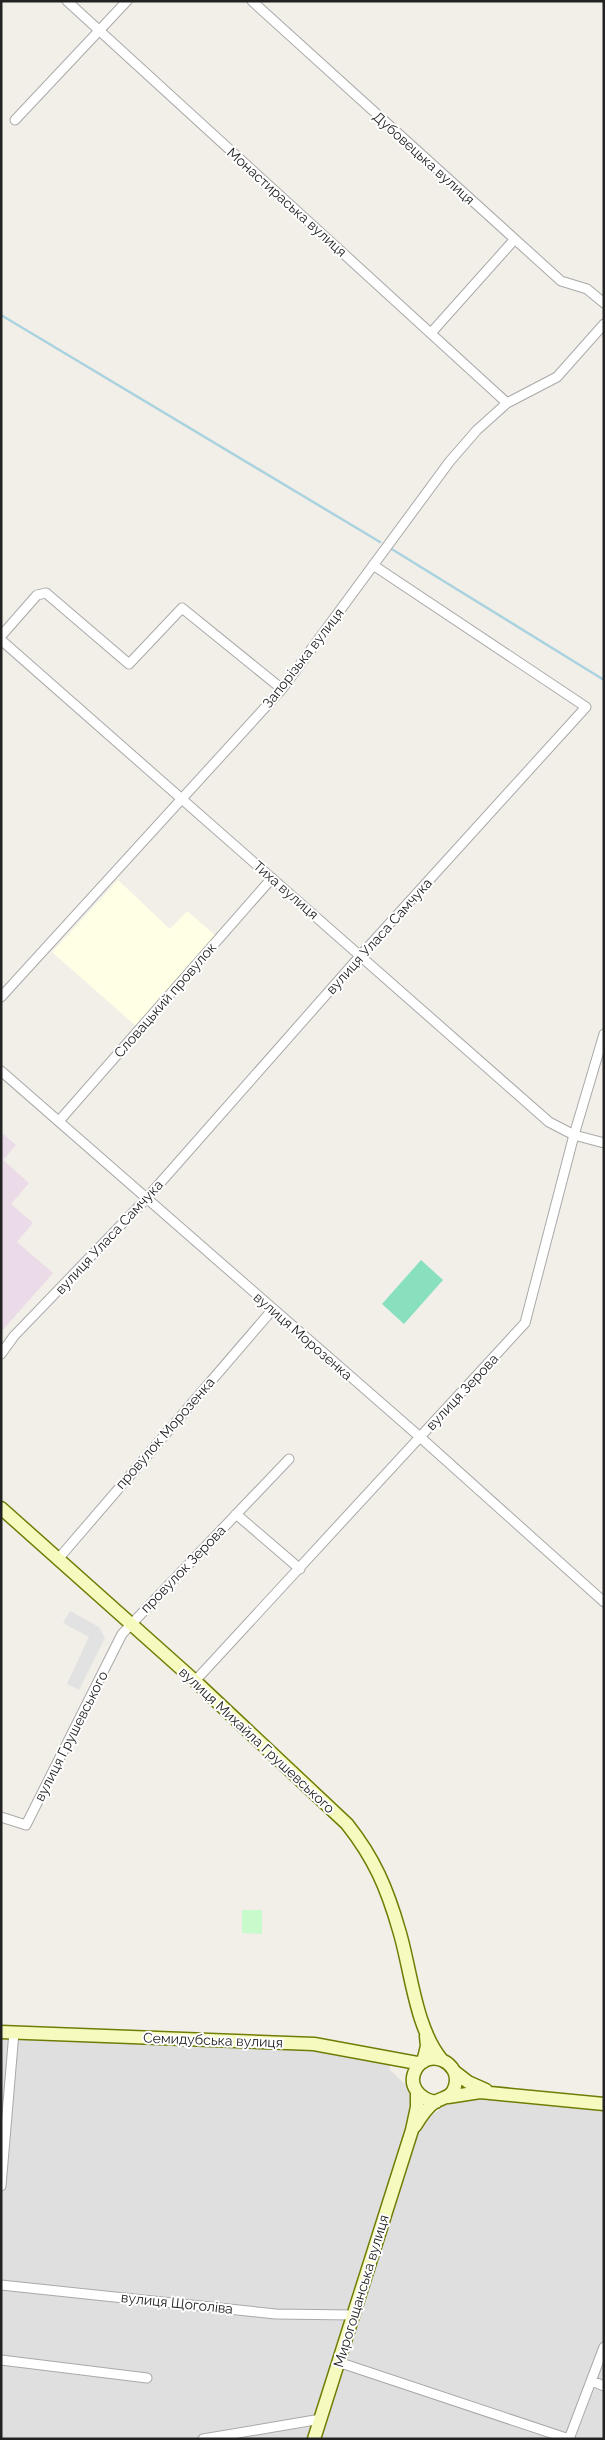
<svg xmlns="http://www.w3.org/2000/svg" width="605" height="2440" font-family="Raleway,sans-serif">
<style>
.residential{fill:#e0dfdf}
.industrial{fill:#ebdbe8}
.education{fill:#ffffe5}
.park{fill:#c8facc}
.pitch{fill:#88e0be}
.parking{fill:#e2e2e2}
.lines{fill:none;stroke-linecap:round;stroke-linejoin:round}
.stream{stroke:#aad3df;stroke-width:2.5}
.street-casing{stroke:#a9a9a9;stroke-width:11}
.secondary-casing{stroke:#707d05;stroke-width:15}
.street{stroke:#fff;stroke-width:9}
.secondary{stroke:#f7fabf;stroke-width:12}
.labels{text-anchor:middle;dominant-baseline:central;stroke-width:4;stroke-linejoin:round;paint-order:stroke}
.street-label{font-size:14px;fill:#222;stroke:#fff}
</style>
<rect width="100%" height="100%" fill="#f2efe9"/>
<path class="residential" d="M1,2032L314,2044L392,2060L389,2069L407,2086L412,2097L417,2127L444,2106L493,2093L604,2100V2439H1Z"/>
<path class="industrial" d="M1,1132L16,1145L3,1160L29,1183L11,1204L33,1223L17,1242L53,1273L1,1332Z"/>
<path class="education" d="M118,880L170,929L187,911L216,936L137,1027L52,952Z"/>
<path class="park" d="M242,1910H262V1934L242,1933Z"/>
<path class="pitch" d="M421,1260L443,1280L404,1324L382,1304Z"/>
<path class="parking" d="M70,1611L99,1627L105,1638L79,1690L67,1684L89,1637L63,1623Z"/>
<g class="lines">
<path class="stream" d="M1,315L380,542
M390,548L604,680"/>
<g class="street-casing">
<path id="street" d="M67,1L507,403
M252,1L561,281L587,289L604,303
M15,120L127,1
M431,333L514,240
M1,636L37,595L46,593L129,664L182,608L282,689
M1,640L549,1122L574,1135L604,1143
M1,997L282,689L450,461L477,430L507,403L557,377L604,324
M1,1071L420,1437L604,1602
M59,1121L272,878
M1,1354L14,1336L146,1199L361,955L586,707L373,565
M236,1514L300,1569
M59,1558L273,1309
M195,1681L525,1323L574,1135L604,1034
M1,1817L26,1825L122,1634L289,1459
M1,2186L14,2032
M1,2285L276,2314L353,2315
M1,2360L147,2378
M338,2362L569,2439
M592,2381L604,2386
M203,2439L321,2419
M569,2439L604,2347"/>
</g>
<g class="secondary-casing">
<path id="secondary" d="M1,1508L195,1681L347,1824C374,1858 387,1888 399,1930C411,1969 415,2028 442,2060
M1,2032L314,2044L417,2063L423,2062L427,2046L426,2036
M455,2072L468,2082L486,2090
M448,2097L480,2092L604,2104
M415,2126C420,2118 427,2107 435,2102C443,2097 452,2098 455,2086C462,2063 429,2047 416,2069C407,2085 419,2099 436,2102
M314,2439L412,2130L417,2107V2092"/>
</g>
<use href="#street" class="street"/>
<use href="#secondary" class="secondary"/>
</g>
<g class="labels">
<g class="street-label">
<text transform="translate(424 158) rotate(42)">Дубовецька вулиця</text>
<text transform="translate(287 202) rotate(42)">Монастираська вулиця</text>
<text transform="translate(303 658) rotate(-52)">Запорізька вулиця</text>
<text transform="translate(286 890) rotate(41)">Тиха вулиця</text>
<text transform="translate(379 936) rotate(-48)">вулиця Уласа Самчука</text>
<text transform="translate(165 1000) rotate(-49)">Словацький провулок</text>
<text transform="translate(109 1237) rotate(-47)">вулиця Уласа Самчука</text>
<text transform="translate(303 1336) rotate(41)">вулиця Морозенка</text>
<text transform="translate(462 1392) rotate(-47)">вулиця Зерова</text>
<text transform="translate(165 1433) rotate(-49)">провулок Морозенка</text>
<text transform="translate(183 1569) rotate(-46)">провулок Зерова</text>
<text transform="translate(71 1736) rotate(-63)">вулиця Грушевського</text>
<text transform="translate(257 1740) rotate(43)">вулиця Михайла Грушевського</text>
<text transform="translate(213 2040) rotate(2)">Семидубська вулиця</text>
<text transform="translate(361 2291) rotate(-73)">Мирогощанська вулиця</text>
<text transform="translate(177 2303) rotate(6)">вулиця Щоголіва</text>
</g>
</g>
<rect width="605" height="2440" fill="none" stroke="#222222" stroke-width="5"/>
</svg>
